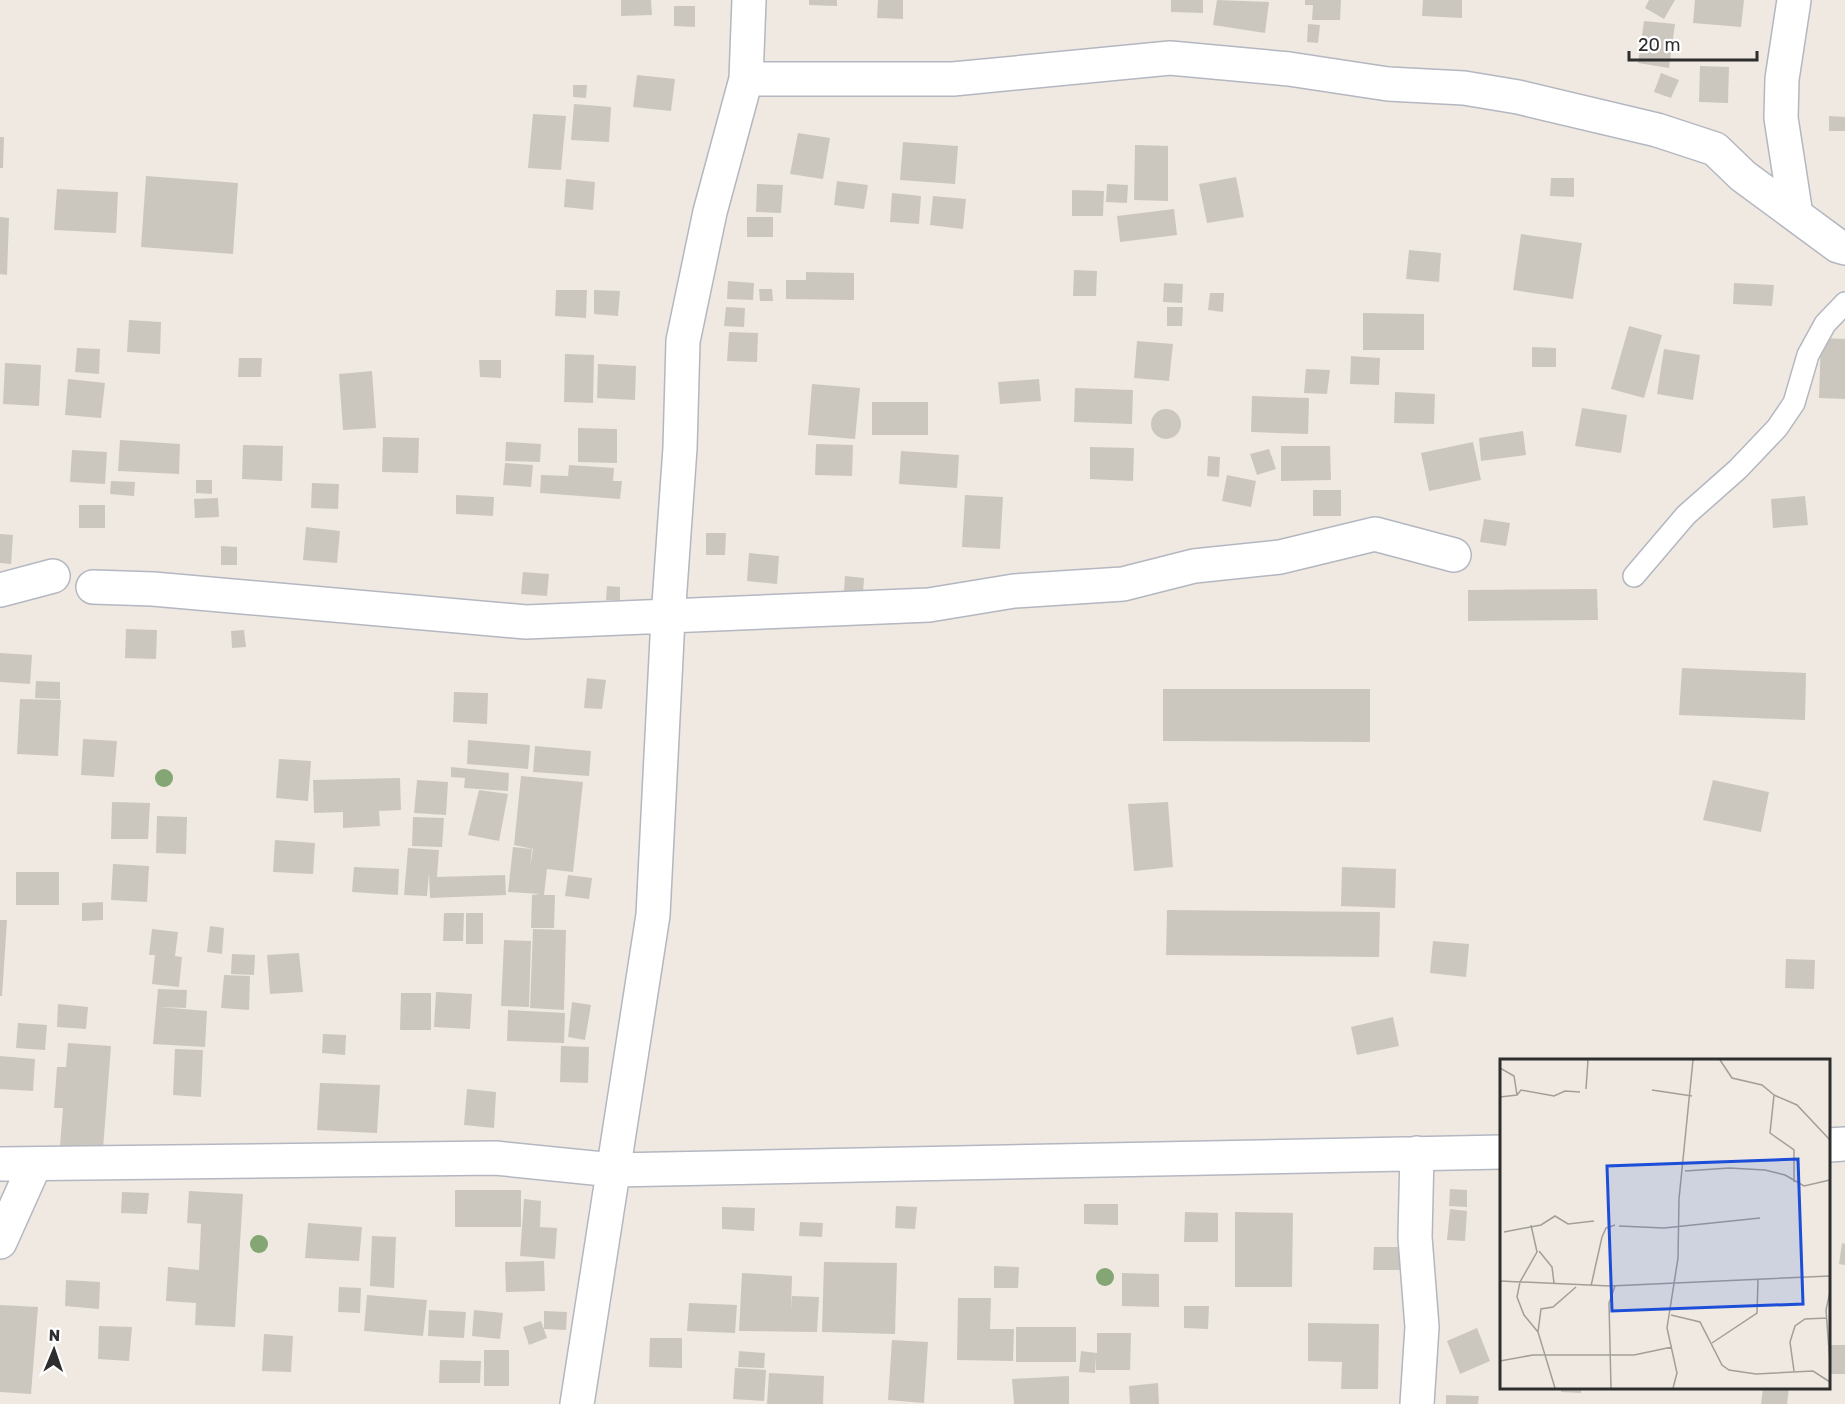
<svg xmlns="http://www.w3.org/2000/svg" width="1845" height="1404" font-family="Rubik,sans-serif">
<style>
.building{fill:#cbc7bf}
.lines{fill:none;stroke-linecap:round;stroke-linejoin:round}
.lane-casing{stroke:#b4b7c1;stroke-width:24}
.street-casing{stroke:#b4b7c1;stroke-width:36}
.lane{stroke:#fff;stroke-width:21}
.street{stroke:#fff;stroke-width:33}
.tree{fill:#84a574}
.inset-road{fill:none;stroke:#a29e99;stroke-width:1.5}
.view{fill:#1d4ed8;fill-opacity:0.15;stroke:#1d4ed8;stroke-width:3}
.inset-edge{fill:none;stroke:#2e2e2e;stroke-width:3}
</style>
<rect width="100%" height="100%" fill="#efe9e1"/>
<path class="building" d="M621,0H651L652,15L621,16Z
M809,0H837V6L809,5Z
M878,0H903V19L877,18Z
M1171,0H1203V13L1171,12Z
M1217,0L1269,2L1265,33L1213,25Z
M1305,0H1341L1340,20H1312L1313,5H1305Z
M1423,0H1462V18L1422,16Z
M1649,0H1675L1664,19L1645,8Z
M1695,0H1744L1741,27L1693,23Z
M674,6H695V27L674,26Z
M1644,21L1675,24L1669,68L1638,63Z
M1308,24L1320,25L1318,43L1307,42Z
M1700,66L1729,67L1728,103L1699,102Z
M1661,73L1679,80L1671,98L1654,92Z
M637,75L675,79L671,111L633,107Z
M573,85H587L586,98L573,97Z
M574,104L611,107L609,142L571,140Z
M533,114L566,116L561,170L528,168Z
M1829,116L1845,117V131H1829Z
M798,133L830,138L823,179L790,174Z
M0,137H4L3,168H0Z
M903,142L958,146L955,184L900,180Z
M1135,145L1168,146V201L1134,200Z
M146,176L238,183L233,254L141,247Z
M1236,177L1244,217L1207,223L1199,184Z
M1551,178H1574V197L1550,196Z
M566,179L595,182L593,210L564,207Z
M837,181L868,185L864,209L834,205Z
M757,184L783,185L781,213L756,212Z
M1107,184L1128,185L1127,203L1106,202Z
M57,189L118,192L116,233L54,230Z
M1072,190L1104,191L1103,216H1072Z
M892,193L921,196L919,224L890,222Z
M933,196L966,199L963,229L930,225Z
M1174,209L1177,235L1120,242L1117,216Z
M0,217L9,218L7,275L0,274Z
M747,217H773V237H747Z
M1521,234L1582,243L1573,299L1513,290Z
M1409,250L1441,253L1439,282L1406,279Z
M1074,270L1097,271L1096,296H1073Z
M806,272L854,273V300L786,299V280H806Z
M728,281L754,283L753,300L727,299Z
M1164,283L1183,284L1182,303L1163,302Z
M1734,283L1774,285L1772,306L1733,304Z
M759,289H772L773,301H760Z
M556,290H587L586,318L555,316Z
M594,290L620,291L618,316L594,314Z
M1210,293H1224L1223,312L1208,310Z
M726,307L745,308L744,327L724,326Z
M1167,307H1183L1182,326H1167Z
M1363,313L1424,314V350H1363Z
M129,320L161,322L160,354L127,352Z
M1629,326L1662,335L1644,398L1611,389Z
M729,332L758,333L757,362L727,361Z
M1821,338L1845,339V399L1819,398Z
M1137,341L1173,344L1169,381L1134,378Z
M1532,347L1556,348V367H1532Z
M77,348L100,349L99,374L75,372Z
M1664,349L1700,355L1693,400L1657,394Z
M565,354L594,355L593,403L564,402Z
M1351,356L1380,358L1379,385L1350,384Z
M239,358H262L261,377H238Z
M479,360H501V378L480,377Z
M5,363L41,365L39,406L3,404Z
M598,364L636,366L635,400L597,398Z
M1306,369L1330,370L1327,394L1304,393Z
M372,371L376,428L343,430L339,374Z
M68,379L105,383L101,418L65,415Z
M1039,379L1041,401L1000,404L998,382Z
M812,384L860,388L855,439L808,435Z
M1075,388L1133,390L1132,424L1074,422Z
M1395,392L1435,394L1434,424L1394,423Z
M1252,396L1309,398L1308,434L1251,432Z
M872,402H928V435H872Z
M1582,408L1627,415L1621,453L1575,446Z
M1151 424a15 15 0 1 1 30 0a15 15 0 1 1-30 0Z
M578,428L617,429V463L578,462Z
M1523,431L1526,455L1481,461L1479,438Z
M383,437L419,438L418,473L382,472Z
M120,440L180,444L179,474L118,471Z
M506,442L541,444L540,462L505,461Z
M1473,442L1481,480L1429,491L1421,453Z
M816,444L853,445L852,476L815,475Z
M243,445L283,446L282,481L242,479Z
M1281,446H1330L1331,480L1281,481Z
M1090,447L1134,448L1133,481L1090,479Z
M1269,449L1276,469L1257,475L1250,454Z
M72,450L107,452L105,484L70,482Z
M901,451L959,455L957,488L899,484Z
M1208,456L1220,457L1219,477L1207,476Z
M505,463L533,465L531,487L503,485Z
M569,465L614,468L613,481H622L620,499L540,493L541,475L568,476Z
M1227,475L1256,481L1251,507L1222,501Z
M196,480H212V494L196,493Z
M111,481L135,482L134,496L110,494Z
M312,483L339,484L338,509L311,508Z
M1313,490H1341V516H1313Z
M456,495L494,497L493,516L456,514Z
M965,495L1003,497L1000,549L962,547Z
M1805,496L1808,525L1773,528L1771,499Z
M218,498L219,517L195,518L194,499Z
M79,505H105V528H79Z
M1484,519L1510,523L1506,546L1480,542Z
M306,527L340,531L337,563L303,560Z
M706,533H726L725,555H706Z
M0,534L13,535L11,564L0,563Z
M221,546L237,547V565H221Z
M749,553L779,556L777,584L747,581Z
M523,572L549,574L547,596L521,594Z
M845,576L864,578L863,593L844,591Z
M607,586L620,587V600H606Z
M1597,589L1598,620L1468,621V590Z
M126,629L157,630L156,659L125,658Z
M244,630L246,647L232,648L231,631Z
M0,653L32,655L30,684L0,682Z
M1682,668L1806,673L1805,720L1679,715Z
M587,678L606,680L602,709L584,708Z
M36,681L60,682V699L35,698Z
M1163,689H1370V742L1163,741Z
M454,692L488,693L487,724L453,722Z
M20,699L61,700L58,756L17,754Z
M83,739L117,741L114,777L81,775Z
M468,740L530,745L528,769L467,764Z
M535,746L591,751L589,776L533,772Z
M279,759L311,761L308,801L276,798Z
M451,767L509,773L508,791L464,788L465,778L451,777Z
M521,776L583,782L573,872L547,869L544,895H555L554,928H531L532,895L540,894L508,892L513,847L532,849L530,868L533,849L514,845Z
M400,778L401,810L379,811L380,826L343,828V812L314,813L313,780Z
M417,780L448,782L446,815L414,813Z
M1713,780L1769,792L1761,832L1703,820Z
M479,790L508,794L499,841L468,835Z
M112,802L150,803L148,839H111Z
M1168,802L1173,867L1134,871L1128,804Z
M157,816L187,817L186,854L156,853Z
M413,817L444,818L442,847L412,846Z
M275,840L315,843L313,874L273,872Z
M408,848L439,850L437,877L505,875L506,895L430,898L429,873L427,896L404,895Z
M113,864L149,866L147,902L111,900Z
M354,867L399,869L398,895L352,892Z
M1342,867L1396,869L1395,908L1341,906Z
M16,872H59V905H16Z
M568,875L592,878L589,899L565,896Z
M103,902V920L82,921V903Z
M1167,910L1380,912L1379,957L1166,955Z
M444,913H464L463,941H443Z
M466,913H483V944H466Z
M0,920H7L2,996H0Z
M210,926L224,928L222,954L207,952Z
M152,929L178,932L175,956L182,957L179,987L152,984L155,955H149Z
M533,929L566,930L564,1010L530,1008Z
M504,940L531,941L529,1007L501,1006Z
M1433,941L1469,944L1466,977L1430,973Z
M299,953L303,992L270,994L267,955Z
M232,954L255,955L254,975L231,974Z
M1786,959L1815,960L1814,989L1785,988Z
M224,975L250,976L249,1010L221,1008Z
M158,989L187,990L186,1008L159,1007L207,1011L205,1047L153,1044Z
M436,992L472,994L470,1029L434,1027Z
M401,993H431V1030H400Z
M572,1002L591,1005L585,1040L568,1037Z
M58,1004L88,1007L86,1029L57,1027Z
M508,1010L565,1013L564,1043L507,1041Z
M1393,1017L1399,1046L1357,1055L1351,1027Z
M18,1023L47,1025L45,1050L16,1048Z
M323,1034L346,1035L345,1055L322,1053Z
M68,1043L111,1046L103,1149L60,1146L63,1108H54L57,1067H66Z
M561,1046L589,1047L588,1083L560,1082Z
M175,1049L203,1050L201,1097L173,1095Z
M0,1056L35,1059L33,1091L0,1089Z
M320,1083L380,1085L377,1133L317,1130Z
M467,1089L496,1092L494,1128L464,1125Z
M1450,1189L1467,1190V1207L1449,1206Z
M455,1190H521V1227H455Z
M189,1191L243,1194L235,1327L195,1325L196,1303L166,1301L168,1267L199,1270L201,1224L187,1223Z
M122,1192L149,1193L147,1214L121,1213Z
M524,1199L541,1201L540,1227L557,1228L555,1259L520,1256Z
M1084,1204H1118V1225L1084,1224Z
M896,1206L917,1207L915,1229L895,1228Z
M722,1207L755,1208L754,1231L722,1229Z
M1450,1209L1467,1211L1465,1241L1447,1240Z
M1185,1212L1218,1213V1242H1184Z
M1235,1212L1293,1213L1292,1287H1235Z
M800,1222L823,1223L822,1237L799,1236Z
M308,1223L362,1227L359,1261L305,1258Z
M372,1236L396,1237L394,1288L370,1286Z
M1842,1243L1845,1244V1265L1839,1264Z
M1374,1247H1404L1403,1270H1373Z
M544,1261L545,1291L506,1292L505,1262Z
M824,1262L897,1263L895,1334L822,1332Z
M994,1266L1019,1267L1018,1288H994Z
M742,1273L792,1276L791,1310L792,1296L819,1297L817,1332L739,1331Z
M1122,1273L1159,1274V1307L1122,1306Z
M66,1280L100,1282L99,1309L65,1306Z
M339,1287L361,1288L360,1313L338,1312Z
M367,1295L427,1300L423,1336L364,1331Z
M958,1298H991L990,1329H1014L1013,1361L957,1360Z
M689,1303L737,1305L735,1333L687,1331Z
M0,1305L38,1307L31,1394L0,1392Z
M1184,1306H1209L1208,1329L1184,1328Z
M429,1310L466,1312L464,1338L428,1336Z
M474,1310L503,1313L500,1339L472,1336Z
M544,1311L567,1312L566,1330L544,1329Z
M541,1321L547,1338L529,1345L523,1327Z
M1308,1323L1379,1324L1378,1389H1341L1342,1362L1308,1361Z
M99,1326L132,1327L129,1361L98,1359Z
M1016,1327H1076V1362H1016Z
M1477,1328L1490,1361L1460,1374L1447,1341Z
M1097,1333H1131L1130,1370H1096V1356L1095,1373L1079,1372L1081,1351L1097,1353Z
M264,1334L293,1336L291,1372L262,1371Z
M650,1338H682V1368L649,1367Z
M892,1340L928,1342L924,1403L888,1400Z
M1828,1345H1845V1374H1828Z
M484,1350H509V1386H484Z
M739,1351L765,1353L764,1368L738,1367Z
M440,1360L481,1361L480,1383H439Z
M735,1368L766,1370L764,1401L733,1399Z
M769,1373L824,1376L823,1404H767Z
M1069,1376V1404H1014L1012,1379Z
M1158,1383L1159,1404H1130L1129,1386Z
M1561,1388H1581V1393L1561,1392Z
M1763,1388H1789L1787,1404H1761Z
M1446,1395L1479,1396L1478,1404H1446Z"/>
<g class="lines">
<g class="lane-casing">
<path id="lane" d="M1634,576L1686,515L1738,469L1777,428L1794,403L1808,355L1825,324L1845,303"/>
</g>
<g class="street-casing">
<path id="street" d="M1794,0L1782,79L1781,118L1796,215
M746,79H953L1170,58L1289,69L1388,84L1464,88L1518,97L1657,130L1715,149L1743,176L1838,246L1845,248
M93,587L153,589L526,622L929,605L1014,591L1123,584L1194,566L1280,557L1375,534L1454,555
M0,590L53,576
M1828,1145L1845,1144
M1417,1153L1415,1237L1422,1327L1417,1404
M0,1164L495,1158L613,1170L1502,1152
M0,1242L35,1164
M577,1404L653,915L668,618L680,448L683,341L710,212L746,79L749,0"/>
</g>
<use href="#lane" class="lane"/>
<use href="#street" class="street"/>
</g>
<g class="tree">
<circle cx="164" cy="778" r="9"/>
<circle cx="259" cy="1244" r="9"/>
<circle cx="1105" cy="1277" r="9"/>
</g>
<g transform="translate(1500 1059)">
<rect width="330" height="330" fill="#efe9e1"/>
<path class="inset-road" d="M220,1L232,19L262,26L274,36L270,74L294,91V123M0,9L14,17L17,36M86,30L88,1M152,31L192,37M274,36L297,46L330,81M0,38L17,36L21,31L54,37L65,32L80,33M185,112L229,109L265,111L285,116L304,127L330,121M31,166L37,193L20,223L17,238L24,256L38,273M119,167L164,169L260,159M4,173L41,166L55,157L68,165L94,162M39,192L52,208L54,224M0,222L110,227L330,217M91,227L102,178L106,169L115,166M330,233L326,251L330,304M171,256L200,263L222,306L229,311L256,315L313,312L330,323M212,284L257,254L258,221M0,302L33,296H134L172,288M294,312L290,283L295,267L305,260L327,259M55,329L38,273L41,250L53,248L76,228M111,329L109,244L115,227M173,329L177,314L167,269L178,199L179,140L193,1"/>
<path class="view" d="M298,100L303,245L112,252L107,107Z"/>
<rect width="330" height="330" class="inset-edge"/>
</g>
<g transform="translate(54 1350) rotate(2)" stroke="#ffffff" stroke-width="4.5" paint-order="stroke">
<path d="M0-4.5L10 22L0 15L-10 22Z" fill="#2e2e2e"/>
<text y="-9" font-size="16" font-weight="bold" text-anchor="middle" fill="#2e2e2e">N</text>
</g>
<path d="M1629 51v9h128v-9" fill="none" stroke="#2e2e2e" stroke-width="3"/>
<text x="1638" y="51" font-size="18" fill="#2e2e2e" stroke="#ffffff" stroke-width="4.5" paint-order="stroke">20 m</text>
</svg>
